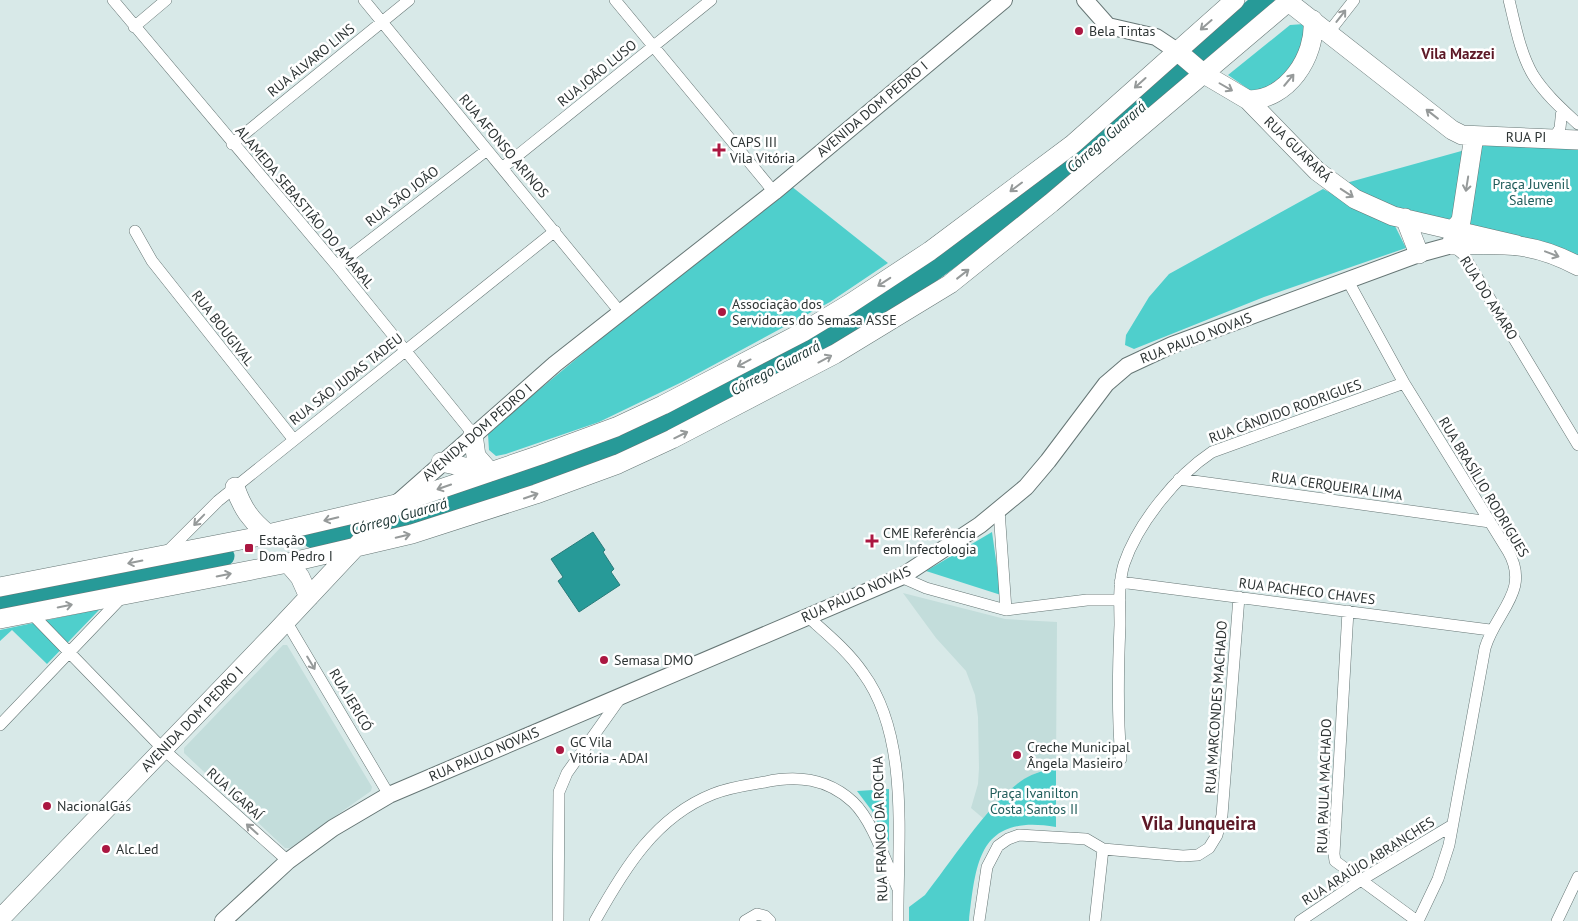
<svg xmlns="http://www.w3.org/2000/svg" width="1578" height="921" font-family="'PT Sans',sans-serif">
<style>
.built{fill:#c3dddb}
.green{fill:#4fcfcc}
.water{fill:#279a98;stroke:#297b7a}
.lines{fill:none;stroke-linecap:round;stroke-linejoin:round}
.river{stroke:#279a98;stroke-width:21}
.street-casing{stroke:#667675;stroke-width:12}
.secondary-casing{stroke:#667675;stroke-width:18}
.primary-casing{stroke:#667675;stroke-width:20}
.street{stroke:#fff;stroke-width:11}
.secondary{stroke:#fff;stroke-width:16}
.primary{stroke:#fff;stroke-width:19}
.oneway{stroke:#969a9a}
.poi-dot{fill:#ab1741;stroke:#fff;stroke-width:2}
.labels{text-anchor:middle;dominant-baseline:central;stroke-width:5;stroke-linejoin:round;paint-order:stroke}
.poi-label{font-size:14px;fill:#2d3434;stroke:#fff;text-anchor:start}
.street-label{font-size:14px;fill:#2d3434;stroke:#fff}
.park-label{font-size:14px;fill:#215d5b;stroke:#fff}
.neighbourhood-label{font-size:15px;font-weight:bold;fill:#5d1826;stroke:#fff}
.water-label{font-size:15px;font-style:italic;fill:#203837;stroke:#fff}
.district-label{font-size:19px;font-weight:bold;fill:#5d1826;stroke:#fff}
</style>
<rect width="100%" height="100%" fill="#d8e9e8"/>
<path class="built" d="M903,593L1005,619L1057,622L1056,768L1041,771L1023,780L1000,800L984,819L971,808L978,784L979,768L978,717L975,695L966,671L936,638Z
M283,645H287L372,787L371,791L290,848H285L184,753V748Z"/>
<path class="green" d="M1304,24L1309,31L1281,87L1257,95L1228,75L1290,25Z
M1480,144L1578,149V258L1467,227Z
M1465,150L1453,225C1415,215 1379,204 1346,183Z
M791,186L888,263L830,302L682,382L599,422L506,454L496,456L489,450L488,434L499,423L675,277Z
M1323,189L1395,226L1406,248L1264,297L1134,349L1125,345L1126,335L1149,297L1169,274Z
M992,532L1001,595L926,571Z
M100,609L47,664L12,630L0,641V630Z
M1056,768V827C979,814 976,861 969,921H909V907L925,895C950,863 991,800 1024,779C1034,773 1045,770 1056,768Z
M889,789V841L887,843L872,811L857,791Z"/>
<path class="water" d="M593,532L605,550L603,552L614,569L611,572L620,585L579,612L558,581L563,577L551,559Z"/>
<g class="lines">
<path class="river" d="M313,538L383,523L563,465L689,414L824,341L912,286L1048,186L1264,0
M0,601L224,556"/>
<g class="street-casing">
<path id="street" d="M113,0L337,266L473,434
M364,0L620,312
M615,0L774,192
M1509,0C1515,24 1520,53 1533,75C1545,94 1562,109 1578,124
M134,27L166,0
M1329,32L1354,0
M1555,137L1560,128L1562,109
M232,144L409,0
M502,168L711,0
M135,231L152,261L294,440
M1452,245L1463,254L1578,445
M337,266L487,150
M1348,281L1404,383L1508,551C1531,591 1496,611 1485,648L1449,845L1438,879L1418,921
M1179,479L1490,522
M999,510L1006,610
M167,552L218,501L555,231
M901,577L926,588L1006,610L1087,600H1120
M1120,582L1490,630
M1348,611L1334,854L1335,861L1417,921
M31,613L163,749L288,861
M807,616C827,634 848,651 863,673C911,738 897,844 898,921
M286,621L389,795
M0,725L123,596
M1121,759C1117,714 1118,670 1120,625C1120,605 1118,584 1124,564C1138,523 1176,476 1212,452L1404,383
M558,921L559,792L567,773L621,697
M595,921C624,869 655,817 713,794C730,787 748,785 765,782C797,775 827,778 853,802C873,821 886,863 898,889
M745,921L757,914L765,916L770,921
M979,921L987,867L998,846L1008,839L1019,835L1086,839L1103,849L1183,856L1198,855L1209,848L1217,835L1222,815L1239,597
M1095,921L1103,849
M1300,921L1361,880L1451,826
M1557,921L1578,877"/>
</g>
<g class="secondary-casing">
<path id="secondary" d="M1085,0L1108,26L1156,37L1177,51
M396,504L555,364L774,192L1004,0
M223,921L288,861L333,828L389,795L901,577L980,525L1026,487L1048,461L1106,384L1127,366L1172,345L1419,254L1452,245"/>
</g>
<g class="primary-casing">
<path id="primary" d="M1286,0L1452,130L1462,135L1578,140
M1177,51L1204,74L1248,100L1317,171L1355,199L1393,216L1517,245
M1248,100C1287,100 1316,57 1313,20
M1474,136L1461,221L1454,229L1452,245C1502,244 1532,241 1578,266
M1405,218L1419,254
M473,434L476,456L490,472
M441,462L489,472
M235,487C242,508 251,521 268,534
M288,563L300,577L309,597
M0,587L251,538L396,504L540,455L616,427L663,405L803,332L851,303L930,251L1073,144L1235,0
M0,619L288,563L412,534L536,494L618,464L672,439L835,354L950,284L1051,203L1288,2
M0,919L274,634L396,504"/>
</g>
<use href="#street" class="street"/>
<use href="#secondary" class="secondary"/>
<use href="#primary" class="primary"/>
</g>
<defs><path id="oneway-shaft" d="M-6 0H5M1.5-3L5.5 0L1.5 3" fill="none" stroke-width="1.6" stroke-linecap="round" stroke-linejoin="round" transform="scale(1.25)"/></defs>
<g class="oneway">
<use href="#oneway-shaft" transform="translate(1341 16) rotate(-52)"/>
<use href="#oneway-shaft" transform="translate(1206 25) rotate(139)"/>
<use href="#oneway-shaft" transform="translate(1289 80) rotate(-50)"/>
<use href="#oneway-shaft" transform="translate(1140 83) rotate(138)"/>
<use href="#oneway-shaft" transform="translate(1226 87) rotate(30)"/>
<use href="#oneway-shaft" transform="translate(1432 114) rotate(-142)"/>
<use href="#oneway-shaft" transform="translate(1467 184) rotate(99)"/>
<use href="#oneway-shaft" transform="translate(1016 187) rotate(143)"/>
<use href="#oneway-shaft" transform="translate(1347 193) rotate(33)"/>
<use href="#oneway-shaft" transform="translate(1552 254) rotate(21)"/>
<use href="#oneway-shaft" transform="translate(963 274) rotate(-38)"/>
<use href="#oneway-shaft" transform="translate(884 282) rotate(147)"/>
<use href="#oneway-shaft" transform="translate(825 359) rotate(-28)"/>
<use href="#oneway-shaft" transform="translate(744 363) rotate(152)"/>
<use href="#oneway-shaft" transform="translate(681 435) rotate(-26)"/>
<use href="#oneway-shaft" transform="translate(444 487) rotate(161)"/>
<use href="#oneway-shaft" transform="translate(531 496) rotate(-19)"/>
<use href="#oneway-shaft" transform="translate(331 519) rotate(166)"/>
<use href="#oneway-shaft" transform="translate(199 520) rotate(134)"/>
<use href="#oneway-shaft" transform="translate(403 536) rotate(-13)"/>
<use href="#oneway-shaft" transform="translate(135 562) rotate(169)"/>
<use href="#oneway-shaft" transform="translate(224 575) rotate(-11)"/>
<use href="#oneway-shaft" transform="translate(65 606) rotate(-11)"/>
<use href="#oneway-shaft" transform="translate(311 663) rotate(59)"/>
<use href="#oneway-shaft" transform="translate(252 829) rotate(-138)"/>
</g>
<g class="poi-dot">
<circle cx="1079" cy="31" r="5"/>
<path d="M716.5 142.5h5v5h5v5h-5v5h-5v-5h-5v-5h5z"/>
<circle cx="722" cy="312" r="5"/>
<path d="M869.5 533.5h5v5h5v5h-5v5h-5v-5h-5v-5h5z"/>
<rect x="244" y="543" width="10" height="10" rx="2.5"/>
<circle cx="604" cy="660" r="5"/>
<circle cx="560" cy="750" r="5"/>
<circle cx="1017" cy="755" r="5"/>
<circle cx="47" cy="806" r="5"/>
<circle cx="106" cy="849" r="5"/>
</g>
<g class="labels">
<g class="poi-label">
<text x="1089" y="31">Bela Tintas</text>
<text x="730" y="142">CAPS III<tspan x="730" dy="16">Vila Vitória</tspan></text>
<text x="732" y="304">Associação dos<tspan x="732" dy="16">Servidores do Semasa ASSE</tspan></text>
<text x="883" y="533">CME Referência<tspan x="883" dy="16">em Infectologia</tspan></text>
<text x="259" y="540">Estação<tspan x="259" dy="16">Dom Pedro I</tspan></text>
<text x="614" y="660">Semasa DMO</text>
<text x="570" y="742">GC Vila<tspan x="570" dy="16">Vitória - ADAI</tspan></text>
<text x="1027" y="747">Creche Municipal<tspan x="1027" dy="16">Ângela Masieiro</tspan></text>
<text x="57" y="806">NacionalGás</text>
<text x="116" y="849">Alc.Led</text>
</g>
<g class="street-label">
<text transform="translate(311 60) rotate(-39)">RUA ÁLVARO LINS</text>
<text transform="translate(597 73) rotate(-39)">RUA JOÃO LUSO</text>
<text transform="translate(872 109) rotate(-40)">AVENIDA DOM PEDRO I</text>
<text x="1526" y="137">RUA PI</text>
<text transform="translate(504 146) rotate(50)">RUA AFONSO ARINOS</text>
<text transform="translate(1298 149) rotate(44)">RUA GUARARÁ</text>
<text transform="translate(402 196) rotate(-38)">RUA SÃO JOÃO</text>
<text transform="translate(305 207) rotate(50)">ALAMEDA SEBASTIÃO DO AMARAL</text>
<text transform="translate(1489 298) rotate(58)">RUA DO AMARO</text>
<text transform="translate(223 328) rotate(52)">RUA BOUGIVAL</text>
<text transform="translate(1196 338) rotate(-21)">RUA PAULO NOVAIS</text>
<text transform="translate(346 379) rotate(-38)">RUA SÃO JUDAS TADEU</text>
<text transform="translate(1285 411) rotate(-20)">RUA CÂNDIDO RODRIGUES</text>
<text transform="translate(477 432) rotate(-41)">AVENIDA DOM PEDRO I</text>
<text transform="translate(1337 486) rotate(8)">RUA CERQUEIRA LIMA</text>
<text transform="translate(1484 487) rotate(59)">RUA BRASÍLIO RODRIGUES</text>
<text transform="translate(1307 591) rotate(7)">RUA PACHECO CHAVES</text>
<text transform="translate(856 594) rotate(-24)">RUA PAULO NOVAIS</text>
<text transform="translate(351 700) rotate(59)">RUA JERICÓ</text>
<text transform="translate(1216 707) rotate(-86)">RUA MARCONDES MACHADO</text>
<text transform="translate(192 719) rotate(-46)">AVENIDA DOM PEDRO I</text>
<text transform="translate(484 754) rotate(-23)">RUA PAULO NOVAIS</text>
<text transform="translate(1324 786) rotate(-88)">RUA PAULA MACHADO</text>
<text transform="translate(235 794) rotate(42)">RUA IGARAÍ</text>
<text transform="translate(880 829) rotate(-92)">RUA FRANCO DA ROCHA</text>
<text transform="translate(1368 861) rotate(-32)">RUA ARAÚJO ABRANCHES</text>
</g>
<g class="park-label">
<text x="1531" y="184">Praça Juvenil<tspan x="1531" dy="16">Saleme</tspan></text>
<text x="1034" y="793">Praça Ivanilton<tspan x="1034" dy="16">Costa Santos II</tspan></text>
</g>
<g class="neighbourhood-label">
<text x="1458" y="53">Vila Mazzei</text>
</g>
<g class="water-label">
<text transform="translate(1106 137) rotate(-41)">Córrego Guarará</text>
<text transform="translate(775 368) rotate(-28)">Córrego Guarará</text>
<text transform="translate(399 516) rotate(-16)">Córrego Guarará</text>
</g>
<g class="district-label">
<text x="1199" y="823">Vila Junqueira</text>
</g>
</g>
</svg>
